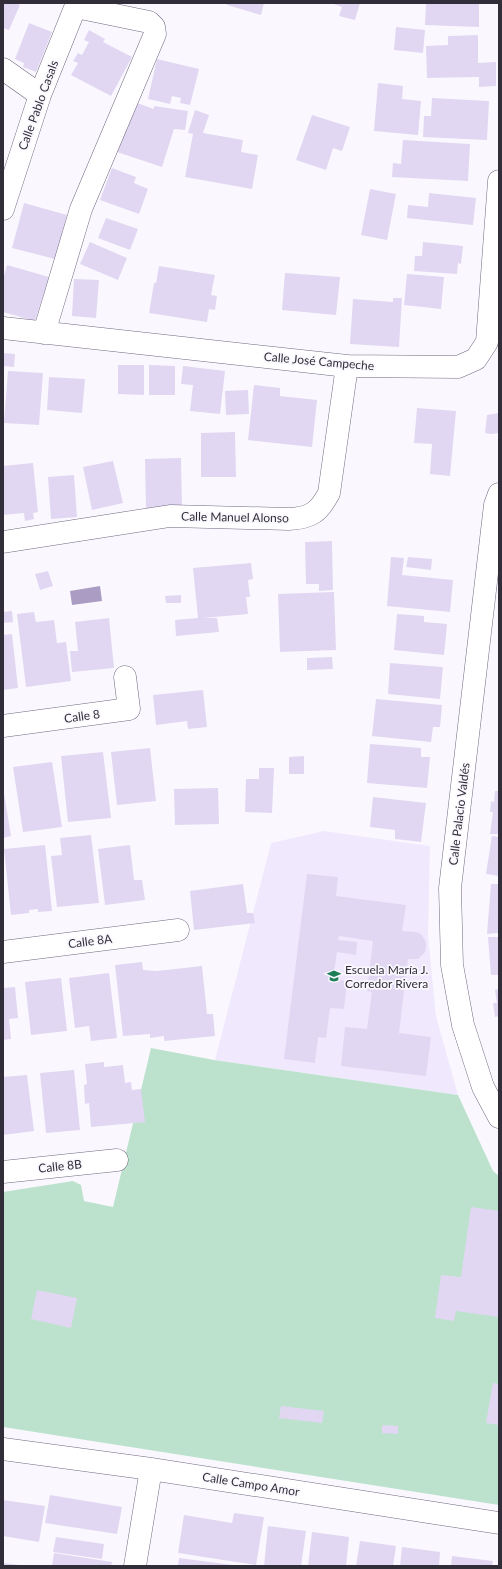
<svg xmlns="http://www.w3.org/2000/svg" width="502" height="1569" font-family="Lato,sans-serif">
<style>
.built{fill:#f0e9fd}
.green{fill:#bce2cd}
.water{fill:#aa9cc2}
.building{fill:#e1d7f2}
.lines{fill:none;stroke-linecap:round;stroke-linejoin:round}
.minor-casing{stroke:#716880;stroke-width:23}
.minor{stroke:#fff;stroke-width:22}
.labels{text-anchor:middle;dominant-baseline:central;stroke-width:3.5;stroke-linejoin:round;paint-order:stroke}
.street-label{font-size:12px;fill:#322e39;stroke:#faf8fe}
.poi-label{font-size:12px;fill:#322e39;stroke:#faf8fe;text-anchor:start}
</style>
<rect width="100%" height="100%" fill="#faf8fe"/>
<path class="built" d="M324,831L430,846L428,936L436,1016L458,1095L215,1060L271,843Z"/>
<path class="green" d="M151,1048L214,1060L458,1095L493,1171L499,1176V1505L3,1427V1192L73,1181L81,1185L84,1201L113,1207Z"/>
<path class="water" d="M100,586L102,601L72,605L70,591Z"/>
<path class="building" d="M3,3H15L20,5L9,30L3,28Z
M227,3H264L261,15L227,5Z
M331,3H360L355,20L339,16L342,7Z
M426,3H479V27L425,25Z
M29,23L52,32L36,72L23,67L24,63L15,59Z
M396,27L425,30L423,53L394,50Z
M89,30L105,39L103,42L132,57L111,96L71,75L78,63L73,61L78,53L82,55L89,42L84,40Z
M478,35V63L496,62V86L479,87V77L427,78L426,46L448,45V36Z
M157,59L199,69L190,105L180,103L181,98L172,96L170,104L148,99Z
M378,83L403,86L402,99L421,101L418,135L374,131Z
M432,98L489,101L487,140L423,137L424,116H431Z
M134,102L154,109V106L188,111L185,130L174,129L162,167L117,152Z
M195,110L209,115L203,133L243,140L241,152L258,155L252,189L185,177L193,134L188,133Z
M312,115L350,127L342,151L333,148L326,170L296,160Z
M403,140L470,144L468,181L392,177L393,163L401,164Z
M112,168L136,177L134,183L148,189L139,214L100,200Z
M370,189L396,194L387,240L361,235Z
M429,193L476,198L473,225L407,218L408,205L428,207Z
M24,203L67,215L55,259L12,248Z
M106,218L138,229L130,250L98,238Z
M90,242L127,258L118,280L80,264Z
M423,242L463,246L461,264L458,263L457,274L414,271L415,256H422Z
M7,265L49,277L35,321L3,312V279Z
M159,266L215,275L211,295L217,296L215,310L209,309L207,322L149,313L154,283H156Z
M285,273L340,277L336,315L282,310Z
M407,274L444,277L441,309L404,305Z
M74,279L99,280L96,318L72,316Z
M393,298H402L399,347L350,344L353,299L393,302Z
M3,353L15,354L14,367L3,366Z
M118,365H144V395L118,394Z
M149,365L175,366V395H149Z
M183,366L225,371L220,414L190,411L193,385L181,384Z
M8,371L43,373L39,425L4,423Z
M49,377L85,379L82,413L47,410Z
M254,385L280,388V396L317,400L312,447L248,440Z
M248,390L249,414L226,415L225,391Z
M417,408L456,411L450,476L430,474L432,444L414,443Z
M499,413V433L491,434L485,433L487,415Z
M235,432L236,477H201V433Z
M181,458L182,509H146L145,459Z
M113,461L123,503L92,510L83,467Z
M33,463L38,512L33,513L34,519L25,521L24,513L3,515V466Z
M74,475L77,517L51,519L48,477Z
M332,541L333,590L319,591V584H306L305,542Z
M391,557L404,558L402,575L453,580L450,612L387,606Z
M408,557L432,559L431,570L406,567Z
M251,563L253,579L248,580L250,597H246L248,614L203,618H217L219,632L176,636L175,620L198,618L193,568Z
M48,571L53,586L40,590L35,574Z
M334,592L336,650L280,652L278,594Z
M181,595V603H166L165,596Z
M12,611L13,622L3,623V612Z
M34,612L36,622L54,620L57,643L66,642L71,681L26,687L17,614Z
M397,614L424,616V622L447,624L444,655L394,650Z
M109,618L114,668L72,672L70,651H78L75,622Z
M12,634L18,688L3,690V635Z
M332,657L333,669L307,670V658Z
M390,663L443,667L440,699L388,694Z
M203,690L207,727L188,729L187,721L156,725L153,695Z
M376,699L442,705L440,727H433L431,742L372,736Z
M370,744L421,748V757H430L427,788L367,783Z
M150,748L156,801L117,805L111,752Z
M103,752L111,818L68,822L61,756Z
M304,756V774H289V757Z
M52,762L62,827L23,832L13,767Z
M259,768H274L272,813L245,812L246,779H259Z
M3,787L11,836L3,838Z
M218,788L219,824L175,825L174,789Z
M495,791H499V834H490L493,812H490L491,801L494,802Z
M373,797L426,803L421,842L395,839V830L370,827Z
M91,835L99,903L57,907L51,856L62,855L60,838Z
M492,836L499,837V876L486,874Z
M45,845L52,911L38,912V909L29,910V913L11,915L4,849Z
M130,845L134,880H142L145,900L105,905L98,849Z
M307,874L338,877L336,896L406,905L402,931L416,932L421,934L426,942V947L425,952L418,959H408L399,1033L431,1037L426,1076L341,1066L345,1027L367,1029L372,992L367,991L373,941L339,936L338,940L357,942L356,955L337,952L333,979L347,981L344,1009L330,1008L326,1038L318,1037L315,1063L284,1059Z
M243,884L247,913H253L255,923L194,930L190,891Z
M491,884H499V933L487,934Z
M488,937H499V975H491Z
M142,962L143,970L157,971L202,966L207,1014H213L215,1036L164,1041V1036L150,1038V1034L123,1036L115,965Z
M109,973L117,1038L91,1041L89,1026L75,1028L69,978Z
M61,978L67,1031L31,1035L25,982Z
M15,987L18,1018L9,1019L11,1039L3,1040V988Z
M499,989V1016L495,1017L493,1003H497L495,990Z
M104,1062V1067L123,1065L125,1083L131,1082L132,1090L141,1089L145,1122L91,1127L89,1103L85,1104L84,1085L87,1084L85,1064Z
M74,1070L80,1130L46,1133L40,1073Z
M27,1075L34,1131L3,1135V1077Z
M471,1207L499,1211V1317L456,1311L454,1321L435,1318L441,1275L461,1277Z
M37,1290L77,1298L71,1328L31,1319Z
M493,1383L499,1384V1425L486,1423Z
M281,1406L324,1411L322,1423L279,1418Z
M382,1425L398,1426V1434L382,1433Z
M50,1495L122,1507L117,1534L45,1523Z
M3,1500L45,1506L39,1542L3,1536Z
M234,1513L264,1517L256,1565L178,1553L184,1515L232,1523Z
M268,1526L306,1531L301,1566H264Z
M312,1532L349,1537L346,1566H308Z
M56,1537L104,1544L102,1559L53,1552Z
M360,1541L396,1546L393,1566H356Z
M402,1547L440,1552L439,1566H400Z
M54,1553L112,1562L111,1566H52Z
M452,1556L493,1561L492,1566H451Z
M179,1558L233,1565V1566H178Z
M3,1563L20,1565V1566H3Z"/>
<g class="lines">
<g class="minor-casing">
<path id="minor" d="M3,69L40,95
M3,209L40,95L77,3
M3,328L347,366L458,367L476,359L487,342L499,181
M44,333L81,209L155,34L154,27L149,22L76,7
M499,494L495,505L450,888L452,965L463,1025L483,1087L499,1117
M3,542L170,516L289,519C311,518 319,512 329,493L347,366
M3,726L129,709L125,677
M3,952L178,930
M3,1172L117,1160
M3,1449L151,1469L499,1523
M135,1566L151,1469"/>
</g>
<use href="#minor" class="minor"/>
</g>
<defs>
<g id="school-bare" transform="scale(1.08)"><path d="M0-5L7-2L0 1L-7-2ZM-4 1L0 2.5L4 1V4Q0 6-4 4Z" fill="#1d7f57" stroke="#faf8fe" stroke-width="2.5" paint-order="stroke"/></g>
</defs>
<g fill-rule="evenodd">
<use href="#school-bare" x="334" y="976"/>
</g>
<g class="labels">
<g class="street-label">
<text transform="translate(38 105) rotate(-70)">Calle Pablo Casals</text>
<text transform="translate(319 361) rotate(5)">Calle José Campeche</text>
<text transform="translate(235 517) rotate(1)">Calle Manuel Alonso</text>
<text transform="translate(82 716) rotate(-8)">Calle 8</text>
<text transform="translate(459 814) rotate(-83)">Calle Palacio Valdés</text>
<text transform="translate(90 941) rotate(-7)">Calle 8A</text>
<text transform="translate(60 1166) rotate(-6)">Calle 8B</text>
<text transform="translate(251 1484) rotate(9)">Calle Campo Amor</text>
</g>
<g class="poi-label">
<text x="345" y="969">Escuela María J.<tspan x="345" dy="14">Corredor Rivera</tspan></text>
</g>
</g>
<rect width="502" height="1569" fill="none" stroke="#322e39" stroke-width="8"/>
</svg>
